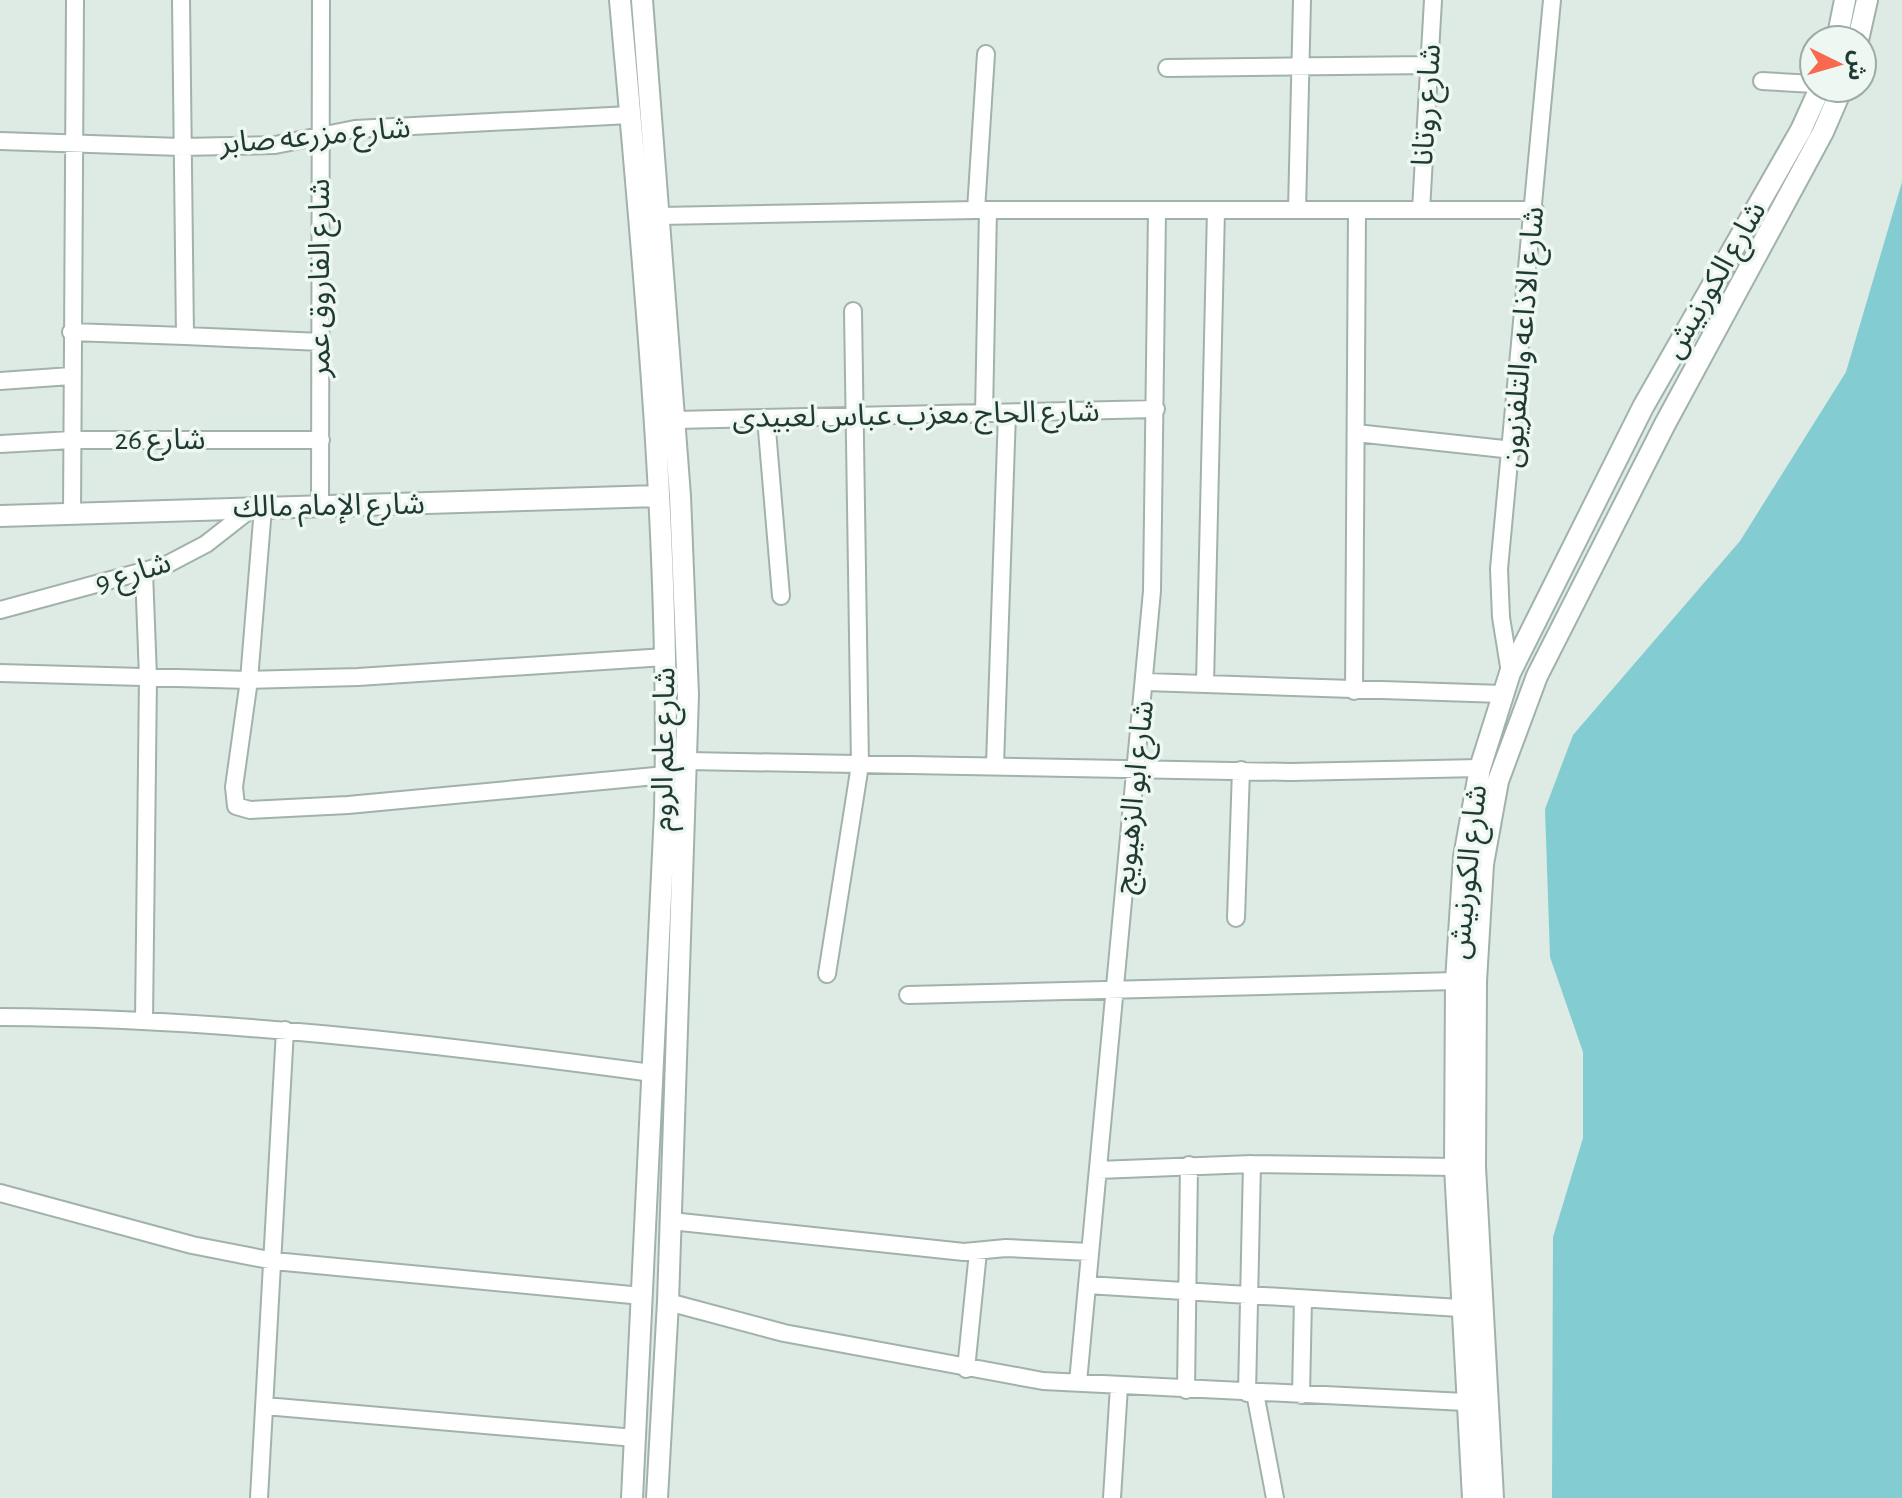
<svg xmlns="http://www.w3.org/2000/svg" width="1902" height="1498" font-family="'Alegreya Sans','Noto Sans Arabic',sans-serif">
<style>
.water{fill:#83cdd2}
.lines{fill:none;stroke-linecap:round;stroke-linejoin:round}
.minor-casing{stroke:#a1b2ab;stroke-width:20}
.tertiary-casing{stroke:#a1b2ab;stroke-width:24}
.minor{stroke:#fff;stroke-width:16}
.tertiary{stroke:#fff;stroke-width:20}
.labels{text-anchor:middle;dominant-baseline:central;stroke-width:7;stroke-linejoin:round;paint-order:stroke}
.street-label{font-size:30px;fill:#1f3a31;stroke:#eef7f2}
</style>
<rect width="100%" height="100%" fill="#deeae4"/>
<path class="water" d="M1902,182V1498H1552L1553,1237L1583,1138V1052L1550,957L1545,809L1573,735L1740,541L1846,372Z"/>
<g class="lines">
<g class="minor-casing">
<path id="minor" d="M1167,68L1430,65
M1762,81L1814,84
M0,141L181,147L275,145L355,129L630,115
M976,210L986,54
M1297,210L1302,0
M1421,210L1433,0
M660,216L976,210H1535
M71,332L185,336L181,0
M185,336L321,342
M0,381L71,376
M984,414L988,210
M766,418L781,596
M675,420L1156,409
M1356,433L1513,450
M0,444L72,440H321
M263,508L249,680L234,787L236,806L250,810L348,805L666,775
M320,508L321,0
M72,514L75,0
M0,610L166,565L206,544L252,508
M0,673L249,680L358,677L665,657
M1510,673L1501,617L1499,569L1552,0
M1146,682L1502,694
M1205,684L1216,210
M1354,691L1357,210
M688,761L1291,772L1480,768
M995,765L1007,413
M1236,918L1241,770
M827,974L860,765L853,311
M908,995L1456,981
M0,1017C219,1018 435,1044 652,1073
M144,1021L148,677L144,572
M1098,1170L1252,1164L1455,1167
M0,1193L192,1245L274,1261L642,1296
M671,1221L964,1252L1006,1248L1090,1252
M1087,1285L1460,1308
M668,1302L784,1333L1043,1381L1465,1402
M966,1369L978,1252
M1078,1382L1152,591L1157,211
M1186,1390L1189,1165
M1247,1393L1252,1164
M1255,1393L1275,1498
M1301,1395L1303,1299
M265,1406L635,1438
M259,1498L285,1030
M1112,1498L1119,1386"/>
</g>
<g class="tertiary-casing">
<path id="tertiary" d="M620,0C644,270 671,541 665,812L632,1498
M642,0L680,496L688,695L668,1302L657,1498
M1837,40L1845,0
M1858,40L1867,0
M0,516L658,496
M1473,1498L1455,1167L1456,981L1464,857L1480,768L1510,673L1643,407L1801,130L1820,88
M1493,1498L1475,1167L1476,981L1483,864L1498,781L1537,676L1665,424L1823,132L1842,88"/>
</g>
<use href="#minor" class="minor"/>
<use href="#tertiary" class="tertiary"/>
</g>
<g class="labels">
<g class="street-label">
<text transform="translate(1427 105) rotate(-86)">شارع روتانا</text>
<text transform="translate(315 136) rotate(-5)">شارع مزرعه صابر</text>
<text transform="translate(320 278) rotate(-90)">شارع الفاروق عمر</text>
<text transform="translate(1715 280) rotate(-60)">شارع الكورنيش</text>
<text transform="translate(1523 337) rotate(-85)">شارع الاذاعه والتلفزيون</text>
<text transform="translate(916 415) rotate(-1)">شارع الحاج معزب عباس لعبيدى</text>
<text x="160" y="440">شارع 26</text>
<text transform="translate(329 506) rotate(-1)">شارع الإمام مالك</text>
<text transform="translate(133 573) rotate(-17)">شارع 9</text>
<text transform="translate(664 749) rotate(-89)">شارع علم الروم</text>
<text transform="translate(1134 797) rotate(-84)">شارع ابو الزهيويج</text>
<text transform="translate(1468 872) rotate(-84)">شارع الكورنيش</text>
</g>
</g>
<g transform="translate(1838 64) rotate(95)"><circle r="38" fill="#eef7f2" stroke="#9baba5" stroke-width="2"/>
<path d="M0-6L14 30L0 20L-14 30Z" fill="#f76a4f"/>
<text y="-12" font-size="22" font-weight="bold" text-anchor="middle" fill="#1f3a31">ش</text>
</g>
</svg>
